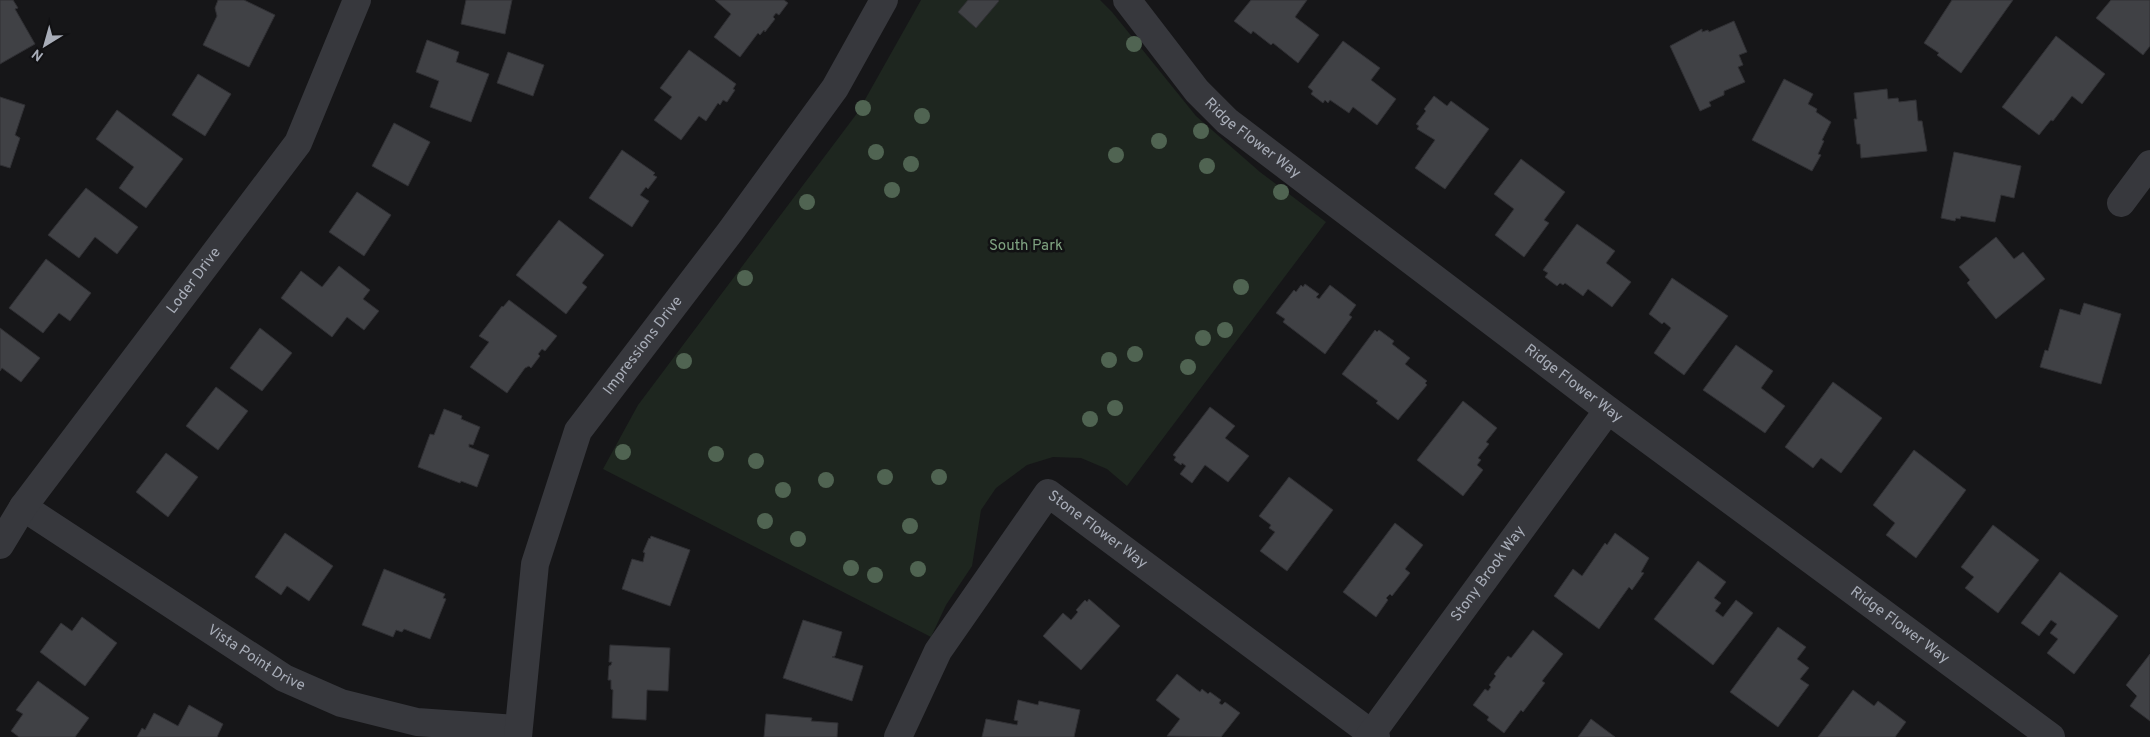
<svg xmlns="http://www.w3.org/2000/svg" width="2150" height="737" font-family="Overpass,sans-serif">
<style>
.green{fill:#1e261f}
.building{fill:#404145;stroke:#303034}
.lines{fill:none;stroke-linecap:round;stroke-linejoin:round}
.minor{stroke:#37383d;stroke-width:28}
.tree{fill:#506452}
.labels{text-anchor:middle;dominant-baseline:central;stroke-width:5;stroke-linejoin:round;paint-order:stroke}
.street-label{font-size:15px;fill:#a8adb8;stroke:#111113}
.park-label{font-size:15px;fill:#7fa381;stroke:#111113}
</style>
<rect width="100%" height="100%" fill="#161618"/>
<path class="green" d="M921,0H1100L1112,12L1196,116L1260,172L1326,222L1127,486L1107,469L1081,458L1053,457L1027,465L996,488L981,510L972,566L946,605L931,637L603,469L638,405L858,112Z"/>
<path class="building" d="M0,0H13L18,8L15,9L35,44L0,64Z
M218,0H244L275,15L249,67L203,45L217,16L215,8Z
M466,0H512L505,34L461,24Z
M715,0H784L788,3L779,15L776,13L773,17L775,19L765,32L764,30L760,35L758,33L740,57L714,37L731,14Z
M968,0H998L999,1L976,28L958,12Z
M1251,0H1307L1295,17L1319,35L1298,63L1273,43L1271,45L1253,31L1251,34L1234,21Z
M1952,0H2013L1961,73L1937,55L1939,53L1924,43Z
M2111,0H2150V46L2143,55L2096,18Z
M1734,21L1747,52L1739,55L1743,65L1738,67L1745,82L1724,91V95L1709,102L1711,106L1700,111L1670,46L1702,29V32L1708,30L1709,32Z
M2056,36L2105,74L2082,104L2072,96L2053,121L2051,120L2039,135L2002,107Z
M427,40L459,52L456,62L489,74L471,122L430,107L439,81L416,72Z
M1343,41L1380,68L1371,80L1396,99L1377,125L1353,107L1349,113L1330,100L1328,103L1325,100L1323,103L1311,94L1313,91L1308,87Z
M689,50L736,84L733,89L735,90L727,102L723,100L720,105L718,103L706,121L699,116L681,140L654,120L672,97L660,88Z
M508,52L544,65L533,96L497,83Z
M198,74L231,94L205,136L172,115Z
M1784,79L1813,94L1808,104L1817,109L1816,112L1831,122L1822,140L1824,141L1818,154L1821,155L1812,171L1752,140Z
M1887,89L1888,99L1898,98L1899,102L1916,100L1918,121H1922L1927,151L1861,158L1860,144H1857L1854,119H1857L1854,93Z
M1434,96L1447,106L1451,101L1489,129L1445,189L1415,168L1435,140L1417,129L1419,126L1416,124L1426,111L1424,109Z
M0,97L25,105L15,135L20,138L10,168L0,165Z
M117,110L183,159L146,208L119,188L134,167L96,139Z
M394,123L430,142L408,186L372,166Z
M622,150L655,173L653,175L657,177L648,189L646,187L640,195L649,201L632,227L589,198Z
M1954,152L2021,166L2014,198L2001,195L1995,222L1961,216L1960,219L1956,218L1955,221L1941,218Z
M1521,159L1565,192L1544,220L1549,223L1524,257L1495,235L1514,209L1494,194Z
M86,188L138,227L117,254L95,237L79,258L48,235Z
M357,192L391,215L364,256L329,232Z
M559,220L604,255L582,283L587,287L566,314L516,275Z
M1577,224L1615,251L1606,263L1631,282L1612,307L1588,289L1583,296L1565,283L1563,285L1560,283L1557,286L1545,277L1548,273L1543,270Z
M1996,237L2014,259L2023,252L2045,279L1996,319L1967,283L1970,280L1959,267Z
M46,259L91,293L70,321L59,313L43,333L9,308Z
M339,266L370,290L363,299L379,311L364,330L347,317L332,337L281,298L301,271L322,287Z
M1672,278L1728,316L1684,375L1654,353L1671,328L1664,322L1662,324L1649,314Z
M1305,284L1319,294L1316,297L1319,299L1330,285L1356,305L1349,315L1352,317L1325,354L1283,322L1285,319L1276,313L1294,290L1296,292L1301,285L1303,287Z
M509,300L557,336L545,351L542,349L538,354L540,356L531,368L529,366L525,368L507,393L470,367L489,342L479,336L502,306L503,307Z
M2084,303L2121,314L2101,384L2040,367L2045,350L2048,351L2060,309L2080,315Z
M0,328L40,358L21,382L2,368L0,371Z
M260,328L292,353L262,391L230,368Z
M1375,330L1377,332L1379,330L1394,341L1392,344L1410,358L1405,364L1427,381L1425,383L1427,385L1398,420L1376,403L1378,401L1342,374Z
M1736,345L1773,371L1761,388L1785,406L1765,433L1703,390Z
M1833,382L1882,418L1841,473L1821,458L1813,468L1785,447Z
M216,387L248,411L218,450L186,426Z
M1463,401L1497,428L1486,442L1489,444L1478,458L1481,460L1477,465L1483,470L1463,496L1417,460Z
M1210,407L1235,426L1225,438L1249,456L1228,482L1205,465L1192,483L1180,474L1186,466L1182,463L1181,465L1174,460L1176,457L1173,455Z
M444,409L462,416L461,419L480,427L473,445L469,444V447L489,455L477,487L461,481L460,483L418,467L430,434L434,435Z
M1914,450L1966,490L1916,558L1886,535L1895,523L1873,505Z
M166,453L198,477L168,517L136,492Z
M1289,477L1333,510L1287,571L1260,551L1275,532L1269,528L1271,525L1259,516Z
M1395,523L1423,545L1405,569L1410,573L1392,596L1390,594L1386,598L1388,600L1376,617L1343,592Z
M1993,525L2039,560L1998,613L1965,588L1974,577L1961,567Z
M285,533L333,566L309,601L287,586L281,595L255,577Z
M1615,533L1649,558L1641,572L1644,573L1632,590L1629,587L1599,629L1554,596L1573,569L1582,576L1605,543L1607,545Z
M651,536L690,550L670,606L622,589L632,559L643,562L645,553L643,552L649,538L650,539Z
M1698,561L1726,582L1714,598L1721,603L1715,611L1723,617L1736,600L1753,613L1713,665L1654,619Z
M384,569L445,594L443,598L446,599L430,639L404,629L402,632L396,630L393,637L362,625Z
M2060,572L2118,616L2074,674L2047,653L2058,639L2050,633L2057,624L2051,620L2039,636L2021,623Z
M1089,599L1120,626L1081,670L1043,636L1063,613L1071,620L1078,612L1076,610L1085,600L1087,602Z
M82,617L117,643L85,686L40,652L61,623L72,631Z
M803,620L842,632L835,656L832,657L863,666L852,701L783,678Z
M1778,627L1806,647L1797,659L1809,668L1800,679L1809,685L1778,727L1730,692Z
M1533,630L1563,654L1542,681L1545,683L1523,712L1521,710L1504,733L1487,720L1489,717L1473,705L1485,689L1488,691L1491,687L1489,685L1496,676L1494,674L1508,656L1511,658Z
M610,645L670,648L668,691L647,690L646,720L612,718L613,690L611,689V680H608L609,666L611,665L612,662H609Z
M2150,654V721L2130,706L2137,696L2126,685Z
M1177,674L1200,692L1202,689L1208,694L1210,692L1221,700L1219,703L1222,705L1225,702L1240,713L1221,737L1167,736L1180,719L1156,700Z
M38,681L89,718L75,737H19L11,731L23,714L16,710Z
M1853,690L1874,706L1878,701L1906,722L1895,737H1818Z
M1018,700L1038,705L1039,701L1080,710L1074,737H982L986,719L1017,725L1018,721L1014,720Z
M189,705L223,724L217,737H137L142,728L145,730L154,713L178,726Z
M766,714L812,718L811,721L838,723L837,737H764Z
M1591,719L1615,737H1578Z"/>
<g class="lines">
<g class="minor">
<path id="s1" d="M1127,0L1197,91L1227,121L1608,410L2051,737"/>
<path d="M2121,203L2150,164"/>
<path id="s2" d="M23,507L284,678L341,703L417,722L518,729"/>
<path id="s3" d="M0,545L23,507L298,143L357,0"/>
<path id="s4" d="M518,737L535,564L578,431L730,232L835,88L884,0"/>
<path id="s5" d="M898,737L938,651L1048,493L1376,737"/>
<path id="s6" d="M1369,737L1608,410"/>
</g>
</g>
<g class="tree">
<circle cx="1134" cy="44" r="8"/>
<circle cx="863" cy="108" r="8"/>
<circle cx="922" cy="116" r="8"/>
<circle cx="1201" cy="131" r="8"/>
<circle cx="1159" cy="141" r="8"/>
<circle cx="876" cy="152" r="8"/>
<circle cx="1116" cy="155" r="8"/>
<circle cx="911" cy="164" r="8"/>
<circle cx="1207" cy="166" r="8"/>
<circle cx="892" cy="190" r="8"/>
<circle cx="1281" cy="192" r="8"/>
<circle cx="807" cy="202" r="8"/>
<circle cx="745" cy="278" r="8"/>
<circle cx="1241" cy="287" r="8"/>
<circle cx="1225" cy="330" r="8"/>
<circle cx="1203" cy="338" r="8"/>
<circle cx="1135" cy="354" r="8"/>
<circle cx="1109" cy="360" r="8"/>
<circle cx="684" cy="361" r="8"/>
<circle cx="1188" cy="367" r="8"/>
<circle cx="1115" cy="408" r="8"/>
<circle cx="1090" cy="419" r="8"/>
<circle cx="623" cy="452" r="8"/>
<circle cx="716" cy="454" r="8"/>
<circle cx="756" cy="461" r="8"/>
<circle cx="885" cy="477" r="8"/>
<circle cx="939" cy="477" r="8"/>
<circle cx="826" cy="480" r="8"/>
<circle cx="783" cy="490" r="8"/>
<circle cx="765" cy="521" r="8"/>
<circle cx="910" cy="526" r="8"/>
<circle cx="798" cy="539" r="8"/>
<circle cx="851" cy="568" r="8"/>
<circle cx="918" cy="569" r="8"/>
<circle cx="875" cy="575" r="8"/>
</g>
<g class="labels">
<g class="street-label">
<text stroke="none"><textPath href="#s1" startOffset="188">Ridge Flower Way</textPath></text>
<text stroke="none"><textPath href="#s3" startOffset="328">Loder Drive</textPath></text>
<text stroke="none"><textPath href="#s4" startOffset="421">Impressions Drive</textPath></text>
<text stroke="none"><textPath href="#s1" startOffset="592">Ridge Flower Way</textPath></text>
<text stroke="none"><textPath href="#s5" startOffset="349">Stone Flower Way</textPath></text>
<text stroke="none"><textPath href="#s6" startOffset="202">Stony Brook Way</textPath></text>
<text stroke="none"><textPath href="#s1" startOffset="998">Ridge Flower Way</textPath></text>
<text stroke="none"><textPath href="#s2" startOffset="278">Vista Point Drive</textPath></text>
</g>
<g class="park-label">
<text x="1026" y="246">South Park</text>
</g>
</g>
<g transform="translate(45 45) rotate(217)" stroke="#111113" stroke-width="4" paint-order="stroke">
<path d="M0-4L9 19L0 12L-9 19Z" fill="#a8adb8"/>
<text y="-8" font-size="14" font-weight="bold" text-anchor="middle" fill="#a8adb8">N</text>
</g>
</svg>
